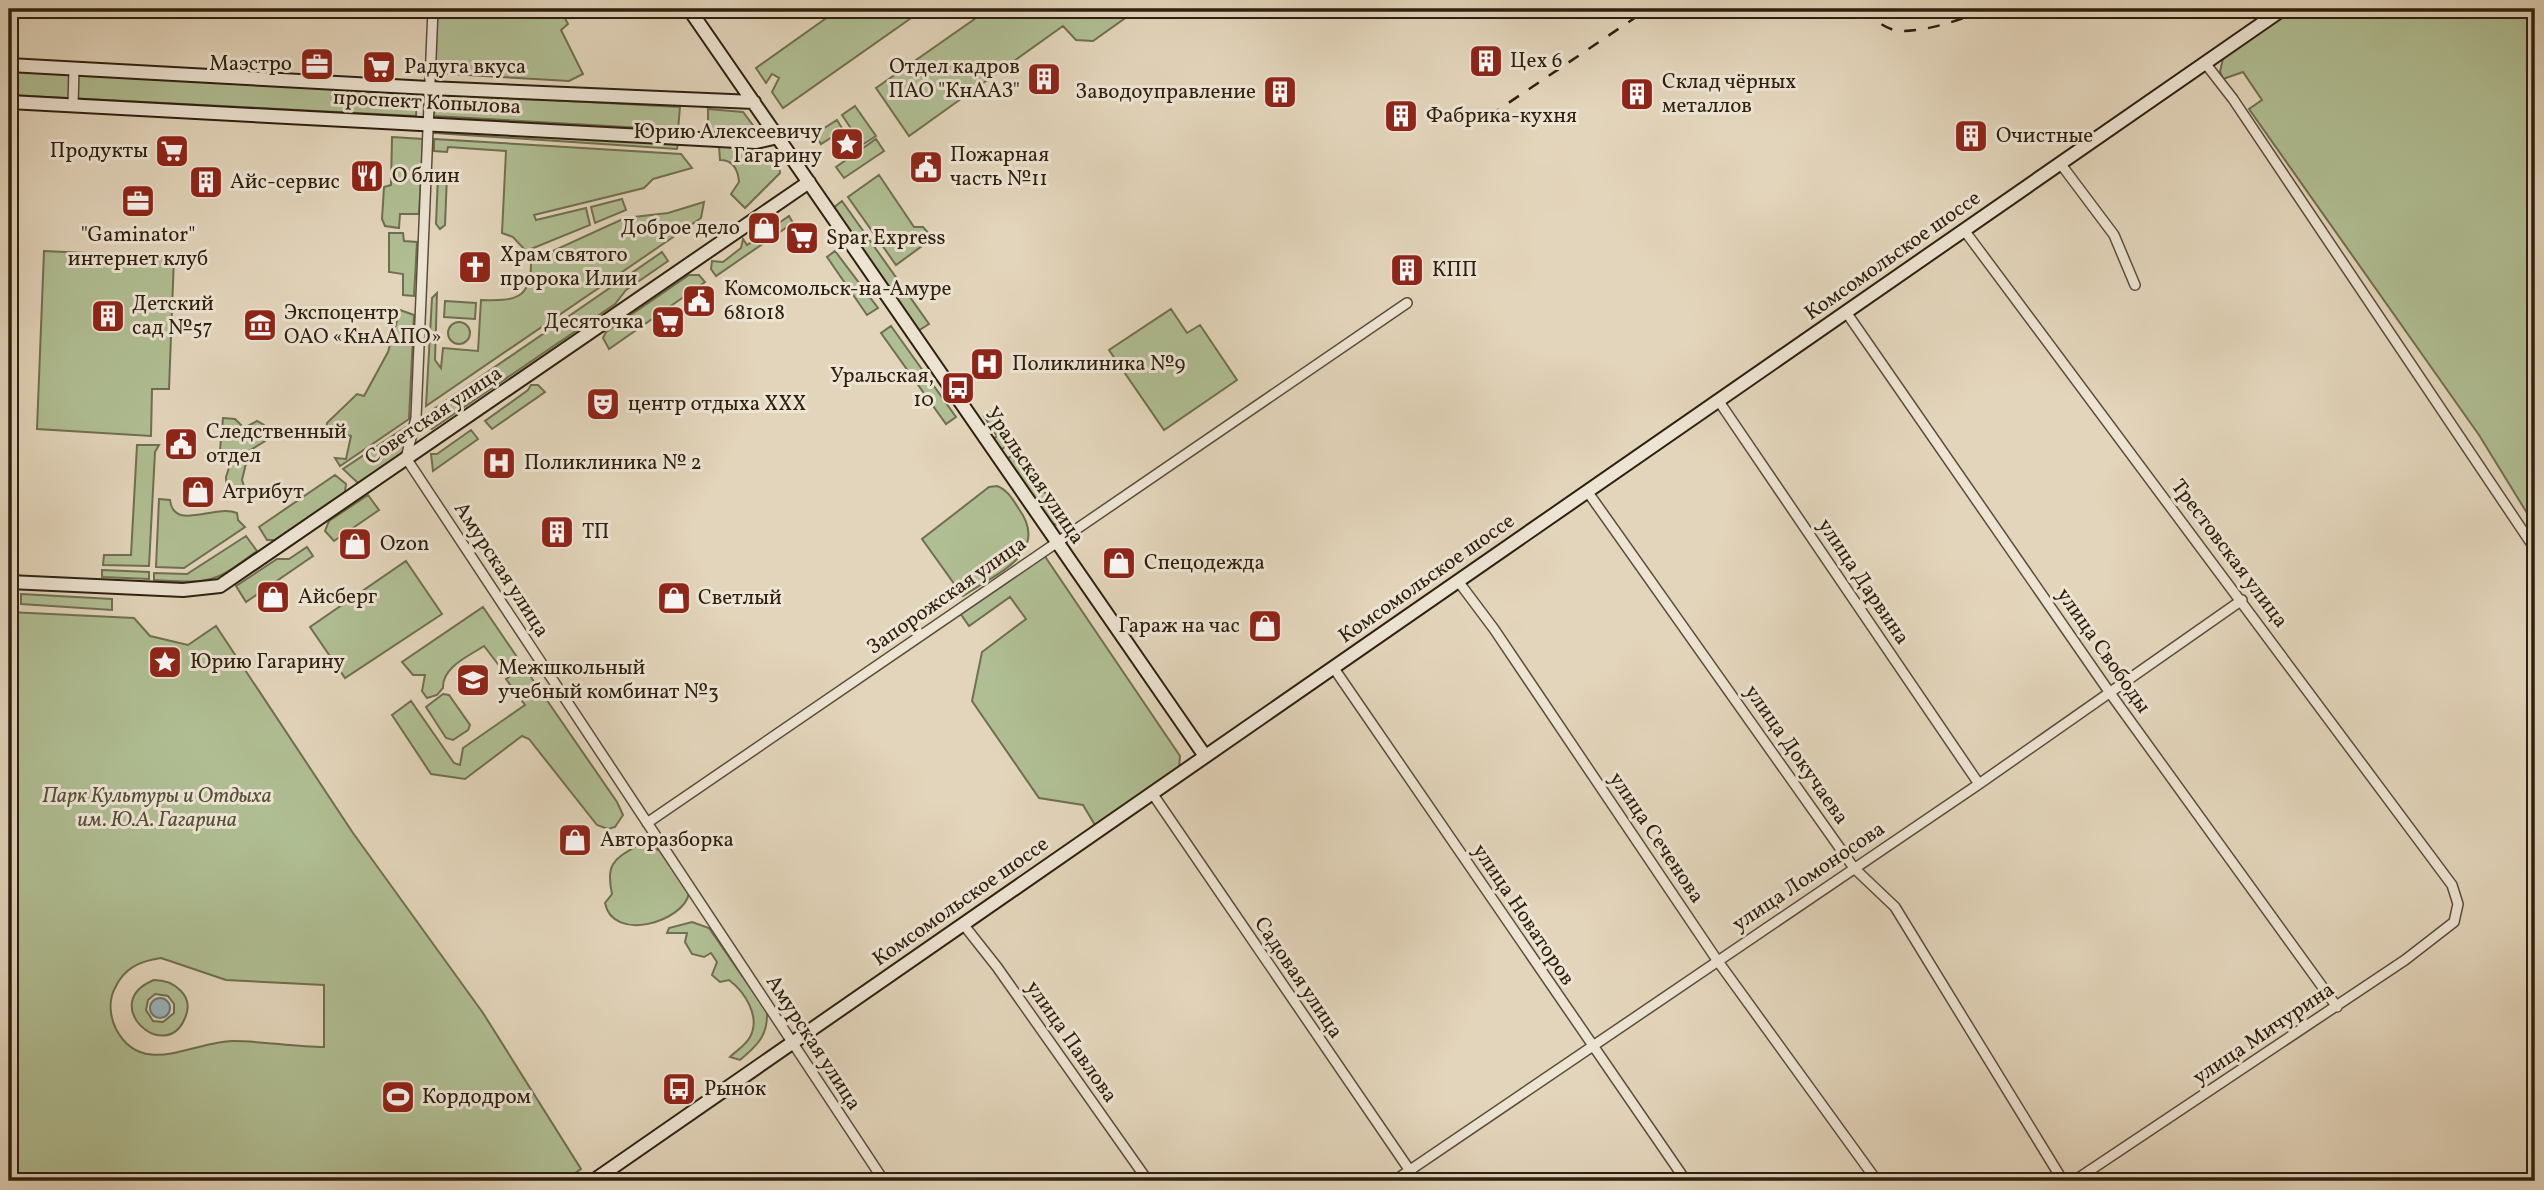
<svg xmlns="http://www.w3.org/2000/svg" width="2544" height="1190" font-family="Vollkorn,serif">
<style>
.green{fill:#b0be93;stroke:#6f6f51;stroke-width:2;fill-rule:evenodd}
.water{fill:#9bb5bc;stroke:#6f7977;stroke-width:2}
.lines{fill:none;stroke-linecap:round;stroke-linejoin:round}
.street-casing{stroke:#5b4d3a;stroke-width:12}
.secondary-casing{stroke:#2e200f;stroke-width:16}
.street{stroke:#ede4d3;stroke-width:9}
.secondary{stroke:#ede4d3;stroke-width:12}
.rail{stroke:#2e200f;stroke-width:2.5;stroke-dasharray:12 12;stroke-linecap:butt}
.labels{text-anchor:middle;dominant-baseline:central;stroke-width:6;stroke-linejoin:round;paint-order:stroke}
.poi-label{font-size:21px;fill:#2e200f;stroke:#ede4d3;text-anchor:start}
.street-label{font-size:21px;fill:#2e200f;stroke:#ede4d3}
.park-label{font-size:21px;font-style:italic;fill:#554f37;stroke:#ede4d3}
</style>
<rect width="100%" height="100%" fill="#e3d5bb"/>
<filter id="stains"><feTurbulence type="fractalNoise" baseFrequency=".00286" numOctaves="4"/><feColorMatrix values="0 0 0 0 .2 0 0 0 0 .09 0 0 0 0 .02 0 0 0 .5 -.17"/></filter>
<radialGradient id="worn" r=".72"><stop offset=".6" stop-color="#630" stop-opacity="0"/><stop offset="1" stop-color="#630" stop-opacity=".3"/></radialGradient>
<path class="green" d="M435,9H560L568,24L561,30L583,74L569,81L434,73Z
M829,9H924L783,108L772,92L779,78L772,74L766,83L756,68L832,14Z
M989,9H1138L1093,41L1076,40L1063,26L909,136L876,88Z
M2294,9H2535V526L2479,435L2249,109L2262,100L2243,72L2223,79L2220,72L2223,58Z
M9,71L417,94L416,116L9,95Z
M435,94L680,107L678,130L434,116Z
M855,106L876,136L862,145L842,115Z
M708,109L743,112L758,132L753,135L708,132Z
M837,120L843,130L821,144L815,134Z
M439,130L678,143L677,149L434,133Z
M392,137L423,139L419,214H400L399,228L385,226L382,219L384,187L391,185Z
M434,139L681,154L692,168L653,179L644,188L534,215L536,220L586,208L590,225L526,251L513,237L502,233L506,151L448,147L447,152L434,151Z
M876,139L884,151L844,178L836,167Z
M719,146L769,152L779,162L780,173L745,208L731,194L739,182C738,169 733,160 720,160Z
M447,175L445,225L440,229L436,224L438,176Z
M879,175L914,227H923L933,238L896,265L848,197Z
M622,199L626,210L595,223L591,207Z
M842,201L929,324L918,331L832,209Z
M704,202L701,218L426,406L432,298L437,293L435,360L441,368L443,348L478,351L481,300C514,301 532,300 531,261L625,218L668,213Z
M789,216L793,223L716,276L711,269L712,261L723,262L741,248L743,239L747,245Z
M389,233H403L404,241L417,242L414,296L403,295V274L389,272Z
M44,251L174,257L169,389H152L151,436L37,429Z
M835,251L878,308L867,315L827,257Z
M662,252L668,261L626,290L615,304L432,429L423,426L425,415Z
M689,275H699L705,282L609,349L603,338L606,332Z
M445,301L476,303L475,319L444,317Z
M1171,309L1187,333L1200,325L1237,380L1164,430L1109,350Z
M400,310L414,315L409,419L340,466L335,458L346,459L351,436L326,430L327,423L357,394L364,396L388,352Z
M448 333a11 11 0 1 1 22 0a11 11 0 1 1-22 0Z
M891,326L956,417L946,424L881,333Z
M531,385H538L545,392L492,429L485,421L528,390Z
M990,412L1011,443L999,451L991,441L997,436L984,416Z
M223,418L235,419L244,428L257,421L264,425L268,434L265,441L249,451L242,480L246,493L237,495L227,491L226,477L233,455L220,450Z
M406,427L409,429L403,452L358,483L343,469Z
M471,430L478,439L433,471L431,454H437Z
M137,445H159L155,452L149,566L103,565L104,555H131Z
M1018,452L1067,526L1047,523L1005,460Z
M335,475L346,484L345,492L275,540H267L259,527Z
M997,486C1008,490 1013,500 1019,509C1051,554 995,574 963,596L922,539L989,487Z
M368,495L379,510L334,541L325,531L329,521Z
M159,499L170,500C174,532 214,504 237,513L238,520L245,527L184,568L156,567Z
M246,536L257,551C211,585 211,583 154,580V573L187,574Z
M307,547L313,556L246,602L236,586L277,559H289Z
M1044,555L1180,756L1179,769L1095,825L1083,805L1039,798L972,701L982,652L1026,619L1010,597L969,626L960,613Z
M406,561L442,614L345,678L310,627Z
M102,570L149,572V579L102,577Z
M21,594L112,599V610L21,604Z
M483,607L517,657L501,668L484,646C469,656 442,667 443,688L437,695L427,698L422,691L425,675H413L402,662Z
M9,612L134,618L150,636L188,645L216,626L353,833L483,1013L581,1169L563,1181H9ZM161,958L226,980L324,985V1047C294,1047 263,1041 233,1041C194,1041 142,1079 116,1029C110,1017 108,1001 115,988C124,968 140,961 161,958Z
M524,667L617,802L623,815L615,827L608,829L597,825L529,739L522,736L465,779L431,774L392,715L411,701L454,763L460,765L463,748L525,705L506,679Z
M443,694L449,695L470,725L468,730L453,740L446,738L426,707Z
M640,844L659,850L689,893C684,922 613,943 605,903L612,894C605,862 615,859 640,844Z
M692,922L709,928L767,1012C768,1035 758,1045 740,1060L730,1057C736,1051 746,1045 750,1037C761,1017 745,992 729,980L720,982L712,975L717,962L711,953L704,957L692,954L685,942L687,933H667L669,928Z
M154,980C174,980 195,996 185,1018C165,1066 97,1003 154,980ZM155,994L168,996L174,1004V1013L163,1022L153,1021L146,1010L148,1000Z"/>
<path class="water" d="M150 1008a10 10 0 1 1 20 0a10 10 0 1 1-20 0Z"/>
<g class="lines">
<g class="street-casing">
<path id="street" d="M433,9L416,418L406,458L884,1181
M2205,63L2233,99L2535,549
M73,105L74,68
M2060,163L2114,235L2135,285
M1964,230L2452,885L2458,904L2454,922L2405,960L2074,1181
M1846,312L2110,693L2337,1007
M1718,400L1979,784
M1587,491L1854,868L1895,907L2063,1181
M1458,581L1494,629L1717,960L1877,1181
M1333,667L1686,1181
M1152,793L1417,1181
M647,823L1407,303
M963,924L997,967L1148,1181
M606,1172L612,1181
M1394,1181L1979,784L2242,600"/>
</g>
<g class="secondary-casing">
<path id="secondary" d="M689,9L1205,756
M9,65L429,88L754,102
M9,102L756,142L778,137
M9,582L183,590L220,586L809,182
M593,1181L2283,9"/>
</g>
<use href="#street" class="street"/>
<use href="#secondary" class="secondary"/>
<path class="rail" d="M1863,9C1872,17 1882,27 1894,30C1917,35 1965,19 1985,9
M1489,116L1648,9"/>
</g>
<defs>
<g id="building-square" transform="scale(1.75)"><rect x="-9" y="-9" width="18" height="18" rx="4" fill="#8f2418" stroke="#ede4d3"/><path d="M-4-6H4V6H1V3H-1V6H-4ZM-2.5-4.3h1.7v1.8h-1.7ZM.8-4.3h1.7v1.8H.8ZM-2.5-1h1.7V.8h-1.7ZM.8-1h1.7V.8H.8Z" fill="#fff"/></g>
<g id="office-square" transform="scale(1.75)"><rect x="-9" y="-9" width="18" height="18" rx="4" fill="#8f2418" stroke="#ede4d3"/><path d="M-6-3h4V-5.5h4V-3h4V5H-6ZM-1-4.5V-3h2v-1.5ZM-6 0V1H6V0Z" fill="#fff"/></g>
<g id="supermarket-square" transform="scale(1.75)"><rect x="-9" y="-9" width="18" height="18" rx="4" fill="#8f2418" stroke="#ede4d3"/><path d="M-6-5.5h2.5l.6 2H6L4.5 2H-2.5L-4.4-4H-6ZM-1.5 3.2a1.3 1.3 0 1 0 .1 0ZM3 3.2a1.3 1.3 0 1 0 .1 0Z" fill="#fff"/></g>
<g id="sight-square" transform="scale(1.75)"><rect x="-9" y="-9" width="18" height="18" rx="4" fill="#8f2418" stroke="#ede4d3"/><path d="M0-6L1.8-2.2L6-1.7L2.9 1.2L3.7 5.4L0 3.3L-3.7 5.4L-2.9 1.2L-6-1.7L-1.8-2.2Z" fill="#fff"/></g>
<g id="civic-square" transform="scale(1.75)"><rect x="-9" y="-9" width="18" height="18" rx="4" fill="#8f2418" stroke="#ede4d3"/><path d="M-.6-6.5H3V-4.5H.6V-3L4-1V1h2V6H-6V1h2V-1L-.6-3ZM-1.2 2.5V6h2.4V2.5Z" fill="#fff"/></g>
<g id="restaurant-square" transform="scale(1.75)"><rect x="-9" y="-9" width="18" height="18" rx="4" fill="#8f2418" stroke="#ede4d3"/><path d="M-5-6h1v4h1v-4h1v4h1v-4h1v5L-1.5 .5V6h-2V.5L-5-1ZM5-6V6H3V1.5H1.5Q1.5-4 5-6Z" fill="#fff"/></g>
<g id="shop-square" transform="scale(1.75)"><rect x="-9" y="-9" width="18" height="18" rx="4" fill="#8f2418" stroke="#ede4d3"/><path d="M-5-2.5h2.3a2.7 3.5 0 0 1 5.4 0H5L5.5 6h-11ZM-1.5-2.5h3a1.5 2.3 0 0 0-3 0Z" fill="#fff"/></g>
<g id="church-square" transform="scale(1.75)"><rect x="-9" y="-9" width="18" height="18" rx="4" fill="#8f2418" stroke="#ede4d3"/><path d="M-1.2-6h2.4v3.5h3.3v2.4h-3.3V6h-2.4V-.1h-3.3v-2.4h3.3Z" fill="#fff"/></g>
<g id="museum-square" transform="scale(1.75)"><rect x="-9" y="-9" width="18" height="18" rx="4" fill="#8f2418" stroke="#ede4d3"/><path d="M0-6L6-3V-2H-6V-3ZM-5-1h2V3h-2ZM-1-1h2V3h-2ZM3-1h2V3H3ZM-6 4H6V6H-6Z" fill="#fff"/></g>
<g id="hospital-square" transform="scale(1.75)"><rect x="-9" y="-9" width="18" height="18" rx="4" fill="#8f2418" stroke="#ede4d3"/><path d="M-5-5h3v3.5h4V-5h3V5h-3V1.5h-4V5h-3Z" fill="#fff"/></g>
<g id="bus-square" transform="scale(1.75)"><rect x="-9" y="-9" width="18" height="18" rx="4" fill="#8f2418" stroke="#ede4d3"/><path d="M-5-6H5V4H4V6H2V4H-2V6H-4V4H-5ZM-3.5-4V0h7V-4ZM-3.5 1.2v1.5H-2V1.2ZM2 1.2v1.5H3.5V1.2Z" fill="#fff"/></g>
<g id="theatre-square" transform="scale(1.75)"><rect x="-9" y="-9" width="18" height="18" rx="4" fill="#8f2418" stroke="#ede4d3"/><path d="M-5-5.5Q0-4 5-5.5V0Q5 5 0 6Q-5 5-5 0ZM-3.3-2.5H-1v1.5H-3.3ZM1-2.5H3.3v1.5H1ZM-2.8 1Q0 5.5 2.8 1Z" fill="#fff"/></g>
<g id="university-square" transform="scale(1.75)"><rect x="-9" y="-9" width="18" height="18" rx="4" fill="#8f2418" stroke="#ede4d3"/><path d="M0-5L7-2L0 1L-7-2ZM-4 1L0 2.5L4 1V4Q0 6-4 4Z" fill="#fff"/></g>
<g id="stadium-square" transform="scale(1.75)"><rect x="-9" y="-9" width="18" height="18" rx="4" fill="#8f2418" stroke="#ede4d3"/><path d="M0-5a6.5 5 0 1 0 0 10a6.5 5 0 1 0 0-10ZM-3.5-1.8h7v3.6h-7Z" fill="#fff"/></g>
</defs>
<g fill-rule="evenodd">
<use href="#building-square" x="1486" y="61"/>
<use href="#office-square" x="317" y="64"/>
<use href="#supermarket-square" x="379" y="67"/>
<use href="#building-square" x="1044" y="79"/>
<use href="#building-square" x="1280" y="92"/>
<use href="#building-square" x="1637" y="94"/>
<use href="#building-square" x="1401" y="116"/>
<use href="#building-square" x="1971" y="136"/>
<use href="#sight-square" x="847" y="144"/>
<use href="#supermarket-square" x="172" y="151"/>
<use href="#civic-square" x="926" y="167"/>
<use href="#restaurant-square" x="367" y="176"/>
<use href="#building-square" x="206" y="182"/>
<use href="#office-square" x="138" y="201"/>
<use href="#shop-square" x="764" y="228"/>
<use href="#supermarket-square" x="802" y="238"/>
<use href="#church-square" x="475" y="267"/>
<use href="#building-square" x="1407" y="270"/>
<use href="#civic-square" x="699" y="301"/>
<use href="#building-square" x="108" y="316"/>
<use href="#supermarket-square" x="668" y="322"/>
<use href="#museum-square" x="260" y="325"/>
<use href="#hospital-square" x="987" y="364"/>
<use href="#bus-square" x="958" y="388"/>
<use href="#theatre-square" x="603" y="404"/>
<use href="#civic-square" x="181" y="444"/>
<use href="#hospital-square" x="499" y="463"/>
<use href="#shop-square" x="198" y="492"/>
<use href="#building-square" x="557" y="532"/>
<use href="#shop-square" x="355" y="544"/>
<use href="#shop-square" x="1119" y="563"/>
<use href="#shop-square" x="273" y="597"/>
<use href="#shop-square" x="674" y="598"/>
<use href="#shop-square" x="1265" y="626"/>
<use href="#sight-square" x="165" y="662"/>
<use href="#university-square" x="473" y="680"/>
<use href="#shop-square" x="575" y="840"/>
<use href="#bus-square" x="679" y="1089"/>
<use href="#stadium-square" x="398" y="1097"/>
</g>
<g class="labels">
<g class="poi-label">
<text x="1510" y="61">Цех 6</text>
<text x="292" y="64" text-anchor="end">Маэстро</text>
<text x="404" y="67">Радуга вкуса</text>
<text x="1020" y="67" text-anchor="end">Отдел кадров<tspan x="1020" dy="24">ПАО "КнААЗ"</tspan></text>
<text x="1662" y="82">Склад чёрных<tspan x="1662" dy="24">металлов</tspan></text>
<text x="1256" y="92" text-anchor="end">Заводоуправление</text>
<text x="1426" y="116">Фабрика-кухня</text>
<text x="822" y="132" text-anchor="end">Юрию Алексеевичу<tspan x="822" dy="24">Гагарину</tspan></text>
<text x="1996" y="136">Очистные</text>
<text x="148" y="151" text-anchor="end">Продукты</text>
<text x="950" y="155">Пожарная<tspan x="950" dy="24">часть №11</tspan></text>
<text x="392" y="176">О блин</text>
<text x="230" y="182">Айс-сервис</text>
<text x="740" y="228" text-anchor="end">Доброе дело</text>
<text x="138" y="235" text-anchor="middle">"Gaminator"<tspan x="138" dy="24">интернет клуб</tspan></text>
<text x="826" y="238">Spar Express</text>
<text x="500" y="255">Храм святого<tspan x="500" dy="24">пророка Илии</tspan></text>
<text x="1432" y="270">КПП</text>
<text x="724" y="289">Комсомольск-на-Амуре<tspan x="724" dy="24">681018</tspan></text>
<text x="132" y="304">Детский<tspan x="132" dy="24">сад №57</tspan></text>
<text x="284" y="313">Экспоцентр<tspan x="284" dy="24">ОАО «КнААПО»</tspan></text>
<text x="644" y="322" text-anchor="end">Десяточка</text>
<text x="1012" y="364">Поликлиника №9</text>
<text x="934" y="376" text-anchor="end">Уральская,<tspan x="934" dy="24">10</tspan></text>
<text x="628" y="404">центр отдыха ХХХ</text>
<text x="206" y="432">Следственный<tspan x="206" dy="24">отдел</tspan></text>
<text x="524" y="463">Поликлиника № 2</text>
<text x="222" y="492">Атрибут</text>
<text x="582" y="532">ТП</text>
<text x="380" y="544">Ozon</text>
<text x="1144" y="563">Спецодежда</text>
<text x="298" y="597">Айсберг</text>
<text x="698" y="598">Светлый</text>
<text x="1240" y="626" text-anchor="end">Гараж на час</text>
<text x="190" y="662">Юрию Гагарину</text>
<text x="498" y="668">Межшкольный<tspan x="498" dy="24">учебный комбинат №3</tspan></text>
<text x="600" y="840">Авторазборка</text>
<text x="704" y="1089">Рынок</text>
<text x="422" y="1097">Кордодром</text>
</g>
<g class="street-label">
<text transform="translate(427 103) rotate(3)">проспект Копылова</text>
<text transform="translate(1893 256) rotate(-35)">Комсомольское шоссе</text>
<text transform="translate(434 416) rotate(-34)">Советская улица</text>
<text transform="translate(1034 476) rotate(56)">Уральская улица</text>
<text transform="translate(2229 554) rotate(53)">Трестовская улица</text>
<text transform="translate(501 570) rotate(57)">Амурская улица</text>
<text transform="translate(1427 579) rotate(-35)">Комсомольское шоссе</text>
<text transform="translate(1863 582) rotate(56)">улица Дарвина</text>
<text transform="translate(947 596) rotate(-35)">Запорожская улица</text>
<text transform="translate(2103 651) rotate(55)">улица Свободы</text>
<text transform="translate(1796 755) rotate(55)">улица Докучаева</text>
<text transform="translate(1656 838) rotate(56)">улица Сеченова</text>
<text transform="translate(1809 877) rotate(-34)">улица Ломоносова</text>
<text transform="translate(961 902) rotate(-35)">Комсомольское шоссе</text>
<text transform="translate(1523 915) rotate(56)">улица Новаторов</text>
<text transform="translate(1298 978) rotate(56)">Садовая улица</text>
<text transform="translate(2264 1034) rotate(-34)">улица Мичурина</text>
<text transform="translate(1071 1042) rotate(55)">улица Павлова</text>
<text transform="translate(813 1043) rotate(57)">Амурская улица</text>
</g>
<g class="park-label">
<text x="157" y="796">Парк Культуры и Отдыха<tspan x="157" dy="24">им. Ю.А. Гагарина</tspan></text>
</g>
</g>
<rect width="2544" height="1190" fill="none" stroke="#e3d5bb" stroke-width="35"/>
<rect x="10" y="10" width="2523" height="1169" fill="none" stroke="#2e200f" stroke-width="3.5"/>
<rect x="18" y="18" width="2509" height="1155" fill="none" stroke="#2e200f" stroke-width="2"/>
<rect width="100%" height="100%" filter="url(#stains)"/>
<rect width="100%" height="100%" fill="url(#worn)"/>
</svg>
